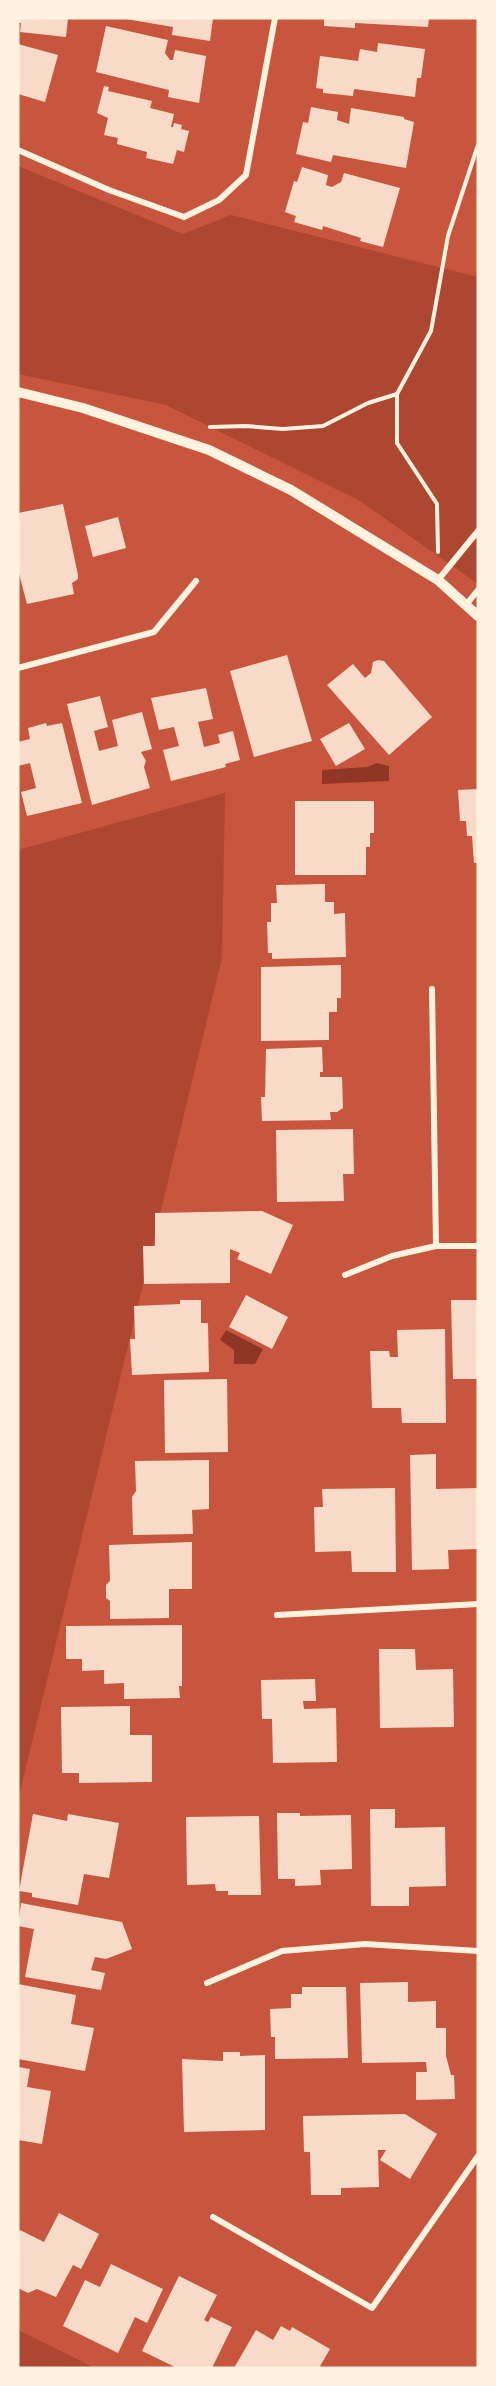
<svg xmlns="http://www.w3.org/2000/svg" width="496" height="2386" font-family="'Work Sans',sans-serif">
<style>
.green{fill:#ae4732}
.water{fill:#8f3625}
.building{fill:#f7dbc8}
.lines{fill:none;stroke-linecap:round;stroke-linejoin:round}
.path{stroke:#fff3e0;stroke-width:4}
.minor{stroke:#fff3e0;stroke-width:6}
.tertiary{stroke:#fff3e0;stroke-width:10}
</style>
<rect width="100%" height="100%" fill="#c8553d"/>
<path class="green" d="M18,166L183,234L231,215L478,277V584L360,501L166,405L18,374Z
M225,793L222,958L18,1800V850Z
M18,2330L95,2368H18Z"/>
<path class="water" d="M377,763L389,766V781L322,784V770L367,767Z
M226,1330L263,1349L255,1364H234V1350L220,1340Z"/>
<path class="building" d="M18,18H68L66,37L20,32L21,23H18Z
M120,18H213L210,41L172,35L173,27Z
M324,18H429L428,27L355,23V28L324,26Z
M106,26L168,40L165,53L170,60H173L175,50L206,56L199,103L168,97L169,90L96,72Z
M378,43L425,49L421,78H417L415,97L354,89L353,96L323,93V89L316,88L320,56L358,61L360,49L377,52Z
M18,44L58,55L45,102L18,94Z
M104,86L109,87L108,91L152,101L150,108L174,114L171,127H173L174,123L182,125L181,129L189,131L184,152L177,150L173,164L146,158L147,152L117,144L118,138L104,135L108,118L97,113Z
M311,107L338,112L337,120L349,124L351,108L404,117V119L414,122L406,168L333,155L331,162L296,154L303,122L308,123Z
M302,167L328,175L326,185L332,187L341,182L344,173L400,188L383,247L360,241L361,238L323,226L322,230L294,222L296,216L285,212L294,181L297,182Z
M63,504L78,575V579L72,583L74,594L27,604L18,570V513Z
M118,517L126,548L93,557L85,526Z
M287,655L312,741L254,757L230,671Z
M378,660L384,661L432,717L389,755L327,685L353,664L365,678L371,673L373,662Z
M206,688L213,719L198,722L204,747L220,743L218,735L233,731L240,760L225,764L226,767L171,781L163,750L179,746L174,727L159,730L151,698Z
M100,696L108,727L94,731L99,751L118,746L112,720L142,712L152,749L141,752L146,761L144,767L150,788L92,805L67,704Z
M46,723L47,726L62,723L82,803L27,816L21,792L36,788L30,763L18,766V742L30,739L28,728Z
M349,723L365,749L336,766L320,739Z
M478,789V863H474L472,836H467L466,821H460L458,790Z
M295,801H374V833H370V847H366V875H295Z
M325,884V902H334V914L345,913L346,957L272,959V953H268L267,922H271V903H277L276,885Z
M341,965V998H337V1012H329V1040L261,1041V967Z
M322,1047L323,1072H320V1077H342L343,1108L337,1112H330L331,1120L262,1121L261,1097H265L266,1049Z
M353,1129L354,1174H343L344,1201L277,1202L276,1130Z
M262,1211L293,1225L271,1274L237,1259L240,1253L230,1249V1283L144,1284L143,1246H155V1213Z
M246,1295L288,1317L272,1349L229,1327Z
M180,1300H201V1323H208L209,1372L132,1375L130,1339H135L134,1306L180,1304Z
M451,1300H478V1379H453Z
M445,1329L446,1423H402L401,1408H372L370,1351H389L390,1357H398L397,1330Z
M227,1379L228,1452L165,1453L164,1380Z
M436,1454V1489L478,1488V1549L448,1550L449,1569L412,1570L410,1455Z
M209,1460V1509L192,1510L193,1534L133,1535L132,1497L136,1491L135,1461Z
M395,1488L396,1572H352L351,1551L315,1552L314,1507H323L322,1489Z
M192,1542V1589H169V1618L110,1619V1601L106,1598V1585L110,1581L109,1545Z
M182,1625V1686H179L180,1698L124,1699V1683L104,1684V1670L82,1671V1659H66V1626Z
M379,1649H415L416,1670L453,1669L454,1727L380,1728Z
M315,1679L316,1701H303L304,1709L336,1708L337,1762L273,1763L272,1719H262L261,1680Z
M130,1706V1735H152V1782L79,1783V1773H62L61,1707Z
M370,1809H395V1828L445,1827L446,1886L409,1887V1906H371Z
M277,1813H300V1816L351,1815L352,1869L320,1870L321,1885L295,1886V1879H278Z
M33,1814L67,1821L68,1814L119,1823L109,1878L84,1874L78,1905L32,1897V1893L19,1891Z
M259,1816L261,1895H228V1891H216L215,1884L187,1885L186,1817Z
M21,1903L122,1922L132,1949L106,1959L95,1957L91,1970L105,1973L101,1990L25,1977L34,1929L18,1926Z
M408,1982V2002L436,2001V2028H446V2056L451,2075H454L455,2099L416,2100V2072H427L426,2062L362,2063L360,1983Z
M18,1984L76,1995L71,2024L94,2028L85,2071L18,2059Z
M302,1987H346L348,2058L275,2059V2037H271L270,2009L291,2008V1994H302Z
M223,2052H240V2056L265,2055V2130L184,2132L182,2059L223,2061Z
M18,2067L30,2069L27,2087L51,2091L42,2144L18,2140Z
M405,2114L437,2134L410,2179L380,2160L386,2150H378L379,2187L341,2188V2195H311L310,2152H304L303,2116Z
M59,2213L99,2234L81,2269L73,2265L56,2297L37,2289L28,2293L18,2288V2233L20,2230L44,2242Z
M111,2264L163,2289L147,2323L135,2317L118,2353L63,2326L85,2280L100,2287Z
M179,2276L217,2295L204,2320L208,2322L211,2317L232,2327L212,2368H177L142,2351Z
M281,2326L290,2331L292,2327L330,2349L319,2368H234L256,2330L273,2340Z"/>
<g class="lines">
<path class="path" d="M210,427L246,426L283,429L323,426L368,403L397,394
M438,552L437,504L397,443V394L431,331L448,236L478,145"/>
<path class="minor" d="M18,150L109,190L184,217L219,200L246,175L275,18
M438,580L478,531
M466,605L478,590
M18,668L154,632L196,581
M432,989L436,1246
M345,1275L392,1256L436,1246H478
M277,1615L478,1604
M207,1983L282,1951L365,1944L478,1951
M213,2217L372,2308L478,2156"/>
<path class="tertiary" d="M18,392L83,408L209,450L291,490L438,580L478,616"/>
</g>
<rect width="496" height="2386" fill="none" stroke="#fff3e0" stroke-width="39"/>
</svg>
